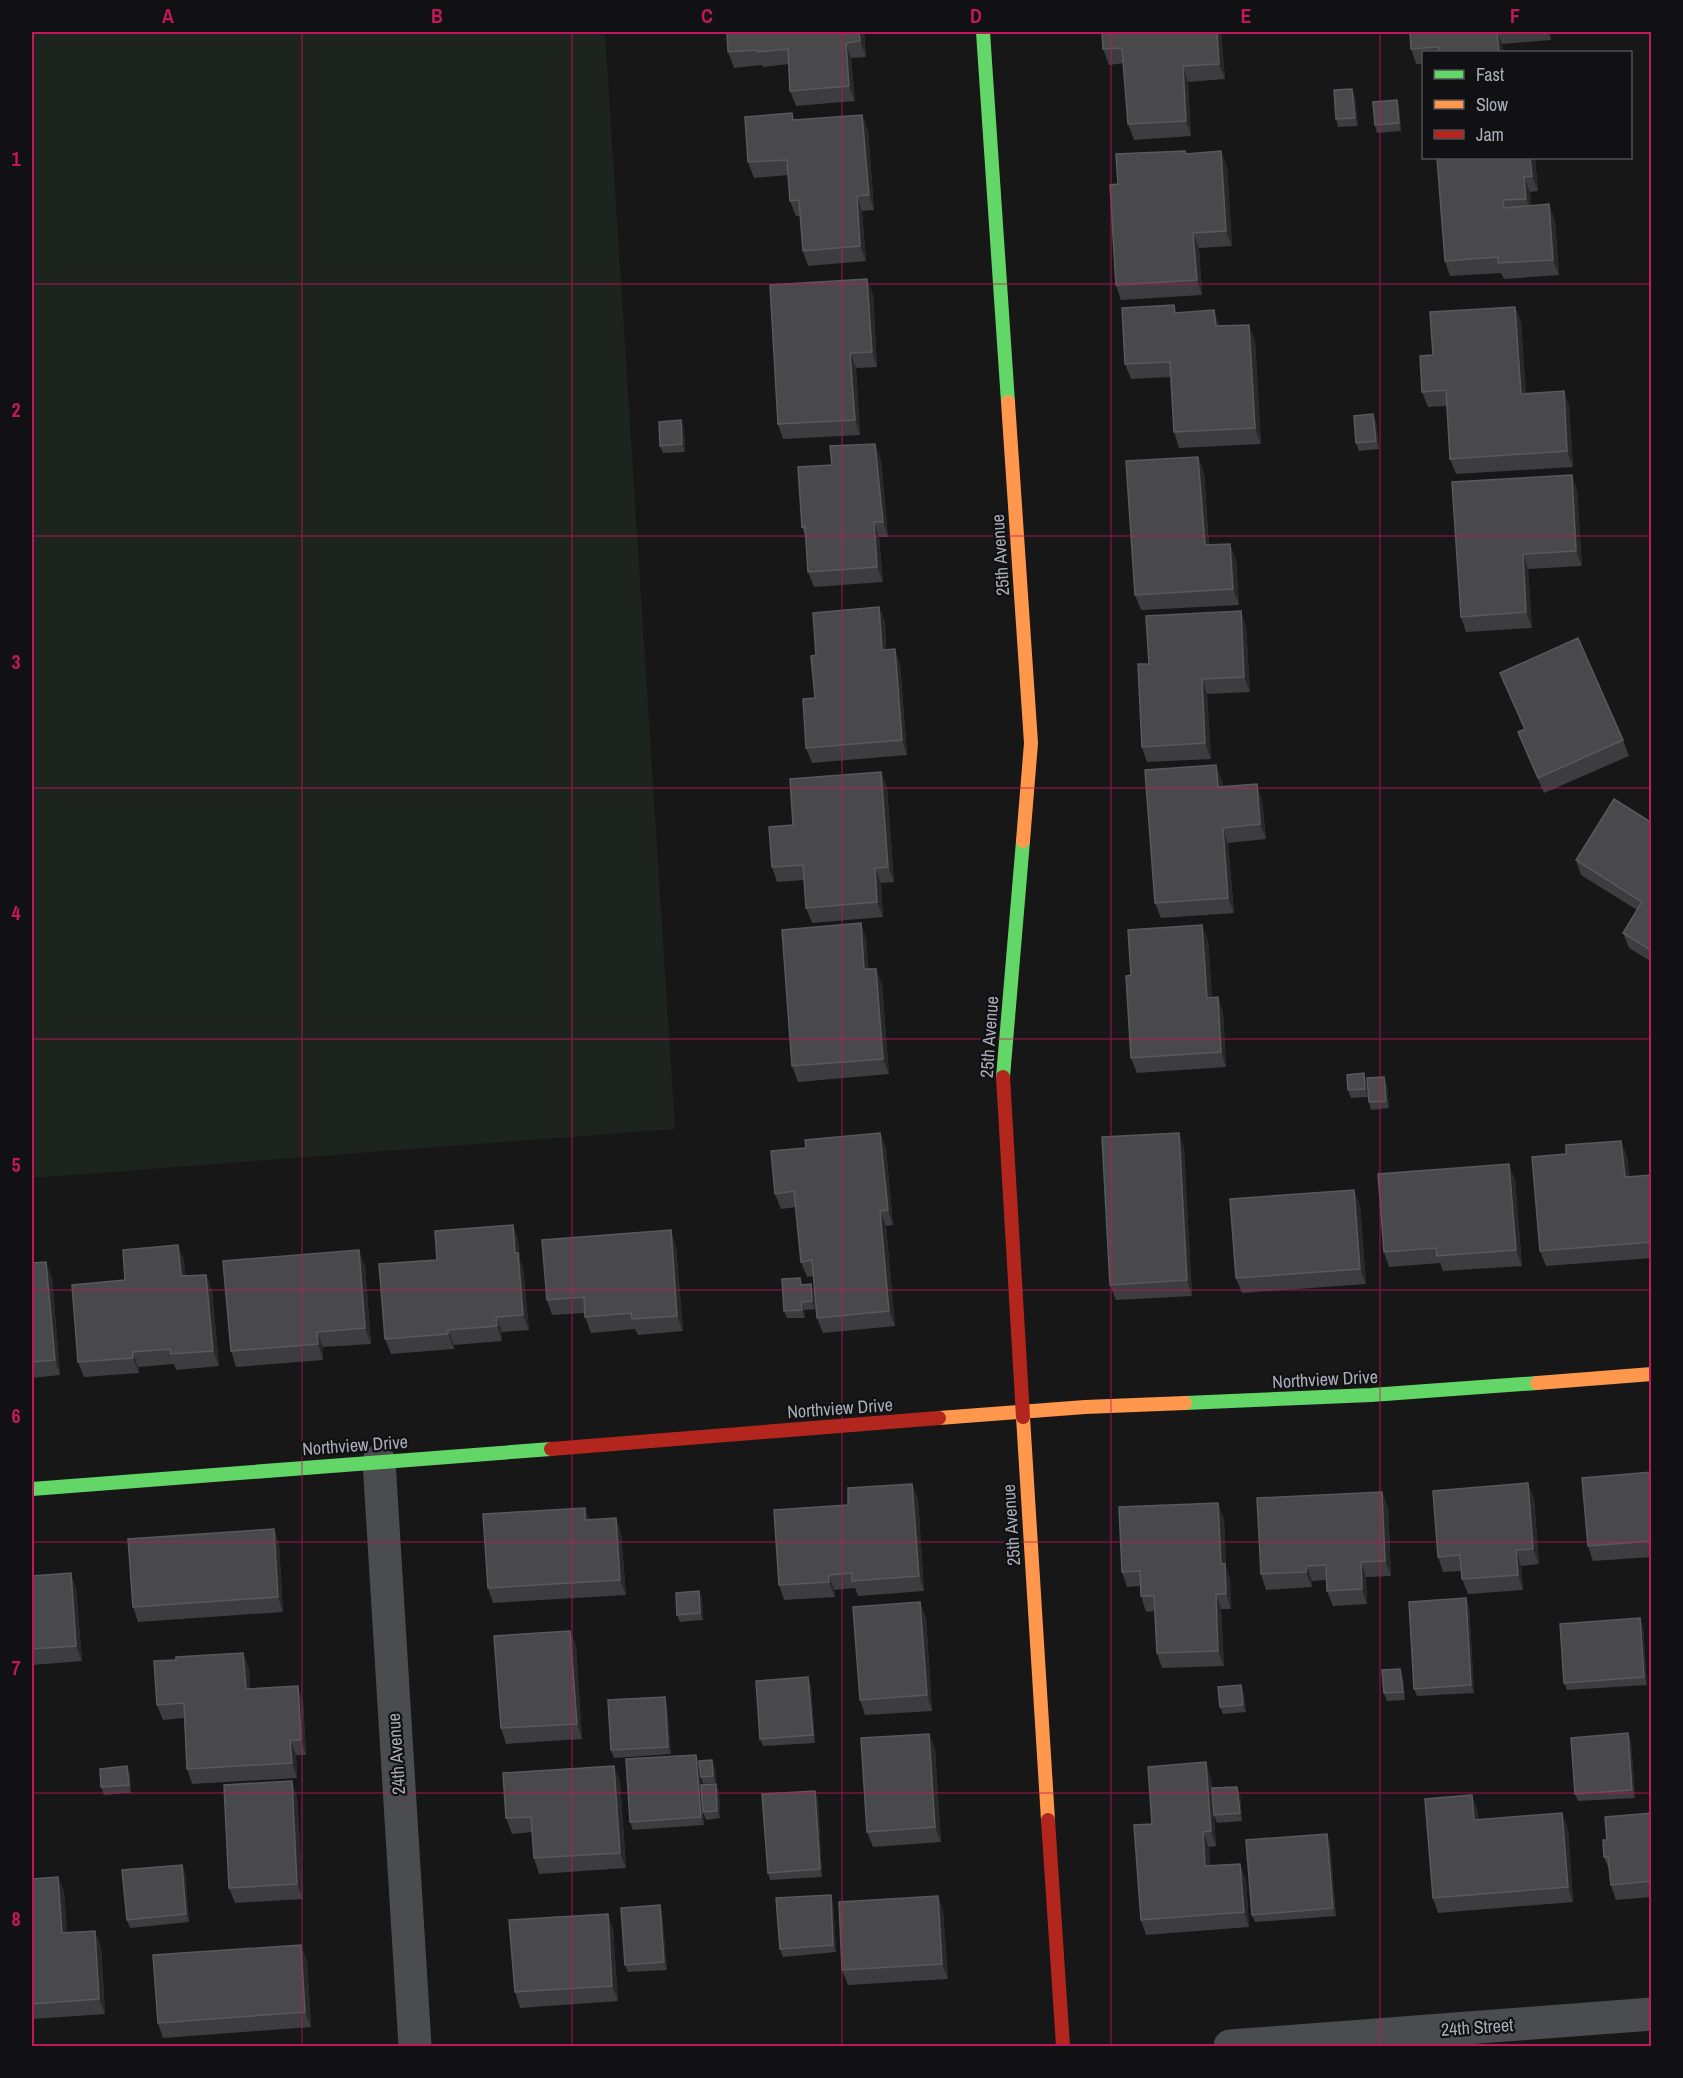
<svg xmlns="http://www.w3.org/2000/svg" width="1683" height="2078" font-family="'Archivo Narrow',sans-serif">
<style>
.grass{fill:#1d241e}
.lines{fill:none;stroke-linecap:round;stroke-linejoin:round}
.street{stroke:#4b4c50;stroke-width:33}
.fast{stroke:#63d668;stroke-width:14}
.slow{stroke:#ff974d;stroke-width:14}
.jam{stroke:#b3261e;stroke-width:14}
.wall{fill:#3d3d3f}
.shaded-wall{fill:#29292a}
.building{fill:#49494c;stroke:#58595d;stroke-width:1.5}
.grid{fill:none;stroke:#c2185b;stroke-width:1.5;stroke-opacity:0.55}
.labels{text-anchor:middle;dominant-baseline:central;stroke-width:4.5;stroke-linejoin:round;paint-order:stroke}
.street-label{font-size:18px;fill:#a8adb8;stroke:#111113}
.neatline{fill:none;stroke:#c2185b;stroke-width:2}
.grid-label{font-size:20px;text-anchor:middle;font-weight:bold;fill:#c2185b}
</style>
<rect width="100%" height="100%" fill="#171717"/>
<path class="grass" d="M32,32H605L675,1129L32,1178Z"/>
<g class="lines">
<path class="street" d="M379,1461L415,2046
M1230,2046L1652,2014"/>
<path class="fast" d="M983,32L1008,402
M1003,1077L1023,841
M1185,1403L1371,1395L1537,1383
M32,1489L551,1449"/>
<path class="slow" d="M1008,402L1031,743L1023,841
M1537,1383L1652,1374
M1023,1417L1048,1820
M939,1418L1085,1407L1185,1403"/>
<path class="jam" d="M1003,1077L1023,1417
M551,1449L939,1418
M1048,1820L1063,2046"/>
</g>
<path class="wall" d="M864,32L866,57L851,58L855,101L796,106L790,91L789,64L763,67L762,65L734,68L728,52Z
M1102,32H1221L1225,79L1188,82L1191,136L1134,140L1128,124L1124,63L1109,65L1103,49Z
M1410,32H1550L1551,40L1502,44L1503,52H1424V64H1416L1411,49Z
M1355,97L1358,126L1338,127L1336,119Z
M1397,100L1399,108L1401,131L1377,133L1375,125Z
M862,115L868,130L874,210L862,211L866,261L808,266L803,251L800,216H796L790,201L788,175L754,178L748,162L795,120Z
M1185,151L1186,154L1227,166L1232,246L1199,248L1202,295L1121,300L1116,285L1118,184Z
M1535,158L1538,191L1530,192L1531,206L1555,220L1559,275L1504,279L1501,273L1450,276L1445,261Z
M873,294L877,367L856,368L860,435L783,439L778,424Z
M1515,307L1521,322L1526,394L1564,391L1569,406L1573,467L1456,474L1450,459L1447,406L1428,407L1422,392L1433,355Z
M1176,313L1220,326L1255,340L1261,444L1179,448L1174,432L1171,377L1131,379L1125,364Z
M1373,414L1376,422L1379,449L1359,451L1356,443Z
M681,420L684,428L685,452L663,453L660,446Z
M881,459L888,537H879L883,582L814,587L808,572L806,538L802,527L832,465Z
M1204,472L1209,545L1236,559L1239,605L1141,610L1135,595Z
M1577,490L1582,566L1528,569L1532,628L1466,632L1461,617Z
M879,607L885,623L886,650L900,664L907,755L812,763L806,748L815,698L816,655Z
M1246,626L1250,692L1207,694L1211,759L1147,762L1142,747L1149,664Z
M1500,673L1623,740L1629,756L1544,793L1524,747L1518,732L1524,729L1506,688Z
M1222,780L1223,787L1262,800L1266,839L1228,843L1234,913L1161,918L1155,903Z
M887,787L894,882L881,883L883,917L812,923L806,908L805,880L777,882L772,867L793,825Z
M1652,823V962L1629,948L1623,933L1637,910L1581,875L1576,860Z
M866,938L868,969L882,984L889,1074L798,1082L792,1066Z
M1208,940L1212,997H1218L1223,1012L1226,1067L1137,1073L1131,1058V975Z
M1384,1077L1387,1085L1389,1108L1371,1110L1369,1102Z
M1366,1081L1368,1097L1351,1098L1348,1090Z
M880,1133L886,1148L893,1225L886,1226L895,1326L823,1333L817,1318L813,1276L807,1277L801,1262L796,1207L781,1209L775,1194L806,1148Z
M1179,1133L1184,1148L1192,1296L1116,1300L1110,1285Z
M1627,1156L1629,1177L1652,1175V1258L1546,1266L1540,1251Z
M1515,1179L1522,1266L1443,1271L1440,1263L1389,1267L1384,1252Z
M1360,1205L1366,1284L1242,1293L1236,1278Z
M513,1225L518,1240L520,1260L523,1268L529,1330L502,1332V1341L454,1345V1349L391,1354L385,1339L437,1260Z
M676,1246L683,1331L638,1335L635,1329L591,1333L585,1317V1313L552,1315L547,1300Z
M184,1260L185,1276L206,1275L212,1290L219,1366L176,1370L174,1364L138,1367L139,1373L84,1377L78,1362L125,1280Z
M32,1263L52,1277L60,1375L32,1378Z
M365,1266L371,1344L323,1347V1360L236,1367L231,1351Z
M800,1278L802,1285L811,1284L814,1292L815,1309L804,1310L805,1318H787L784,1311Z
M1652,1472V1557L1593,1561L1588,1546Z
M912,1484L918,1499L924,1591L858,1596L855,1588L834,1590L835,1597L784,1600L779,1585L848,1505Z
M1382,1492L1388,1507L1391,1576L1366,1577L1367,1604L1333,1606L1327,1591V1580L1312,1581V1587L1266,1590L1261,1574Z
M1534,1498L1539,1564L1521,1566L1523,1590L1468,1594L1462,1579L1461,1571L1443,1572L1438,1557Z
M1224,1519L1226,1567L1230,1579L1231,1609H1221L1224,1666L1162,1668L1157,1653L1155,1611L1146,1612L1141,1596L1140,1586L1127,1587L1122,1572Z
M589,1520L621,1533L626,1595L493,1603L488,1588Z
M274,1529L279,1544L283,1612L138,1622L133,1607Z
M32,1576L76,1588L82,1661L32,1665Z
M699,1591L702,1599L703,1620L680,1622L677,1615Z
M1466,1598L1469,1606L1474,1693L1417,1696L1414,1689Z
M926,1617L932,1711L865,1715L860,1700Z
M1643,1626L1647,1685L1567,1690L1564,1683Z
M570,1631L576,1646L582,1739L506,1744L501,1728Z
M243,1653L249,1669L250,1689L303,1701L306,1755H296L297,1778L192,1784L187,1769L184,1718L163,1720L157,1705L176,1660Z
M1400,1669L1403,1677L1405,1700L1387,1701L1384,1693Z
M811,1685L815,1743L763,1746L760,1739Z
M1244,1693L1246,1712L1223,1714L1220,1707Z
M665,1697L667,1704L671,1754L614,1758L611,1750Z
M1628,1733L1631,1741L1635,1798L1578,1801L1575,1794Z
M929,1734L935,1749L941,1842L873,1847L867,1832Z
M696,1755L699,1763L704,1825L633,1830L630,1822Z
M127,1766L130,1774L131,1793L104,1795L101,1787Z
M715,1768L716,1783L703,1784L701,1777Z
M1211,1778L1212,1788L1240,1794L1242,1821L1217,1823L1214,1815L1216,1846L1209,1847L1210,1866L1246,1879L1249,1927L1146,1935L1141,1920L1152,1824Z
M620,1781L626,1868L539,1874L534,1858L532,1832L512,1834L506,1818Z
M716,1784L719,1792L720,1818L706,1820L703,1812Z
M297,1796L303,1899L235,1903L229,1888Z
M818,1798L822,1877L770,1880L768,1873Z
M1478,1811V1820L1568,1828L1573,1902L1438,1913L1433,1898Z
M1652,1813V1897L1616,1900L1611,1885L1610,1872L1604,1857L1607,1840Z
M1330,1842L1336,1916L1255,1922L1252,1915Z
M182,1865L185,1872L189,1922L130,1928L127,1920Z
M58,1877L64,1892L67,1933L101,1946L105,2014L32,2019V1879Z
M831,1895L833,1902L836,1952L783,1957L780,1949Z
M938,1896L943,1911L948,1979L848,1985L842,1970Z
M660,1905L662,1913L667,1970L628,1972L625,1965Z
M613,1929L618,2001L520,2008L515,1992Z
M307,1960L311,2027L163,2038L158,2023Z"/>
<path class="shaded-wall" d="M859,32H864L866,57L860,41Z
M1217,32H1221L1225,79L1219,64Z
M1497,32L1502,44L1503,52H1499Z
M1548,32H1550L1551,40Z
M846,43L851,58L855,101L849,86Z
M1183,66L1188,82L1191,136L1186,121Z
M1352,89L1355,97L1358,126L1355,118Z
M1397,100L1399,108L1401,131L1399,123Z
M862,115L868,130L874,210L869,195Z
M1221,151L1227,166L1232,246L1226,231Z
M1530,158H1535L1538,191L1532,176Z
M1524,177L1530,192L1532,214L1526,199Z
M857,196L862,211L866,261L860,246Z
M1549,204L1555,220L1559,275L1553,260Z
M1193,233L1199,248L1202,295L1197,280Z
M867,279L873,294L877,367L872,352Z
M1515,307L1521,322L1527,409L1521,394Z
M1214,310L1220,326L1221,342L1216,326Z
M1249,325L1255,340L1261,444L1255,428Z
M850,353L856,368L860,435L855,420Z
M1564,391L1569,406L1573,467L1567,451Z
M1373,414L1376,422L1379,449L1376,441Z
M681,420L684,428L685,452L682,444Z
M875,444L881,459L888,537L883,522Z
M1198,457L1204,472L1210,561L1205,545Z
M1572,475L1577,490L1582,566L1576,551Z
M874,522L879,537L883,582L877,567Z
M1230,544L1236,559L1239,605L1233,589Z
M1523,554L1528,569L1532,628L1526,612Z
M879,607L885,623L887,665L882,650Z
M1241,611L1246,626L1250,692L1244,677Z
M895,649L900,664L907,755L902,740Z
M1202,679L1207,694L1211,759L1205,743Z
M1216,765L1222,780L1224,802L1218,787Z
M881,772L887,787L894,882L888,867Z
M1257,784L1262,800L1266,839L1260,824Z
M1223,828L1228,843L1234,913L1228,898Z
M875,868L881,883L883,917L877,902Z
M861,923L866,938L870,984L864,969Z
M1202,925L1208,940L1213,1013L1207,998Z
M876,969L882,984L889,1074L883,1059Z
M1218,997L1223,1012L1226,1067L1221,1052Z
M1364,1073L1366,1081L1368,1097L1365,1089Z
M1384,1077L1387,1085L1389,1108L1386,1101Z
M880,1133L886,1148L893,1225L888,1210Z
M1179,1133L1184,1148L1192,1296L1187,1280Z
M1621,1141L1627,1156L1630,1193L1625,1177Z
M1509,1164L1515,1179L1522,1266L1516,1250Z
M1354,1190L1360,1205L1366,1284L1360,1269Z
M880,1211L886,1226L895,1326L889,1311Z
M513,1225L518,1240L520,1260L523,1268L529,1330L523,1315L515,1253Z
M671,1230L676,1246L683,1331L677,1316Z
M178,1245L184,1260L186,1291L181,1276Z
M359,1250L365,1266L371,1344L365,1328Z
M46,1262L52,1277L60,1375L55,1360Z
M206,1275L212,1290L219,1366L213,1351Z
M811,1284L814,1292L815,1309L812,1301Z
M801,1302L804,1310L805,1318L802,1310Z
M496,1317L502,1332V1341L497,1326Z
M448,1330L454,1345V1349L448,1334Z
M317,1332L323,1347V1360L318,1344Z
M133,1352L138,1367L139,1373L133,1358Z
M1528,1483L1534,1498L1539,1564L1533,1549Z
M912,1484L918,1499L924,1591L919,1576Z
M1382,1492L1388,1507L1391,1576L1385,1561Z
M1218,1503L1224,1519L1226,1567L1230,1579L1231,1609L1226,1594L1221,1564Z
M585,1508L591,1523L585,1520Z
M616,1518L621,1533L626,1595L620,1580Z
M274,1529L279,1544L283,1612L278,1597Z
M1516,1550L1521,1566L1523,1590L1518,1575Z
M1361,1562L1366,1577L1367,1604L1362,1589Z
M1307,1566L1312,1581V1587L1306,1572Z
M71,1573L76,1588L82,1661L76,1646Z
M829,1575L834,1590L835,1597L829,1582Z
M699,1591L702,1599L703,1620L700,1613Z
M1216,1594L1221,1609L1224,1666L1218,1651Z
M1466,1598L1469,1606L1474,1693L1471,1685Z
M920,1602L926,1617L932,1711L927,1695Z
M1640,1618L1643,1626L1647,1685L1644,1677Z
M570,1631L576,1646L582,1739L577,1724Z
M243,1653L249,1669L251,1704L246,1689Z
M1400,1669L1403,1677L1405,1700L1403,1692Z
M808,1677L811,1685L815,1743L813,1735Z
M1241,1685L1244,1693L1246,1712L1243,1705Z
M298,1686L303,1701L306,1755L301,1740Z
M665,1697L667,1704L671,1754L668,1747Z
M1628,1733L1631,1741L1635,1798L1632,1790Z
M929,1734L935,1749L941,1842L935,1827Z
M290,1740L296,1755L297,1778L292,1763Z
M696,1755L699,1763L704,1825L701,1817Z
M712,1760L715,1768L716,1783L713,1776Z
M1206,1762L1211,1778L1216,1846L1211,1831Z
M127,1766L130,1774L131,1793L129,1785Z
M614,1766L620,1781L626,1868L620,1853Z
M292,1781L297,1796L303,1899L297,1884Z
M716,1784L719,1792L720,1818L717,1811Z
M1237,1787L1240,1794L1242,1821L1240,1813Z
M815,1791L818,1798L822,1877L820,1869Z
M1472,1795L1478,1811L1480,1835L1474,1820Z
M1562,1813L1568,1828L1573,1902L1568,1887Z
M1203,1832L1209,1847L1211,1881L1205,1866Z
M1327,1834L1330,1842L1336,1916L1333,1908Z
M1240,1864L1246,1879L1249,1927L1244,1912Z
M182,1865L185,1872L189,1922L186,1914Z
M58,1877L64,1892L68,1948L62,1933Z
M831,1895L833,1902L836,1952L833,1945Z
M938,1896L943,1911L948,1979L942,1964Z
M660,1905L662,1913L667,1970L664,1962Z
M608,1914L613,1929L618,2001L612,1986Z
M95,1931L101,1946L105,2014L99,1999Z
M301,1945L307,1960L311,2027L305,2012Z"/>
<path class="building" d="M727,32H859L860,41L846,43L849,86L790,91L788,49L757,52V50L728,52Z
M1102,32H1217L1219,64L1183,66L1186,121L1128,124L1122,48L1103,49Z
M1410,32H1497L1499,52H1439V47L1411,49Z
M1352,89L1355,118L1336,119L1334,90Z
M1397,100L1399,123L1375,125L1373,102Z
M792,113L793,120L862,115L869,195L857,196L860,246L803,251L799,200L790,201L787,160L748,162L745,117Z
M1185,151L1186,154L1221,151L1226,231L1193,233L1197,280L1116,285L1110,185L1118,184L1116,154Z
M1437,158H1530L1532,176L1524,177L1526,199L1503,200L1504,208L1549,204L1553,260L1498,263V257L1445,261Z
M867,279L872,352L850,353L855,420L778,424L770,285Z
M1174,305L1175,313L1214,310L1216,326L1249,325L1255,428L1174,432L1170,362L1125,364L1122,308Z
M1515,307L1521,394L1564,391L1567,451L1450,459L1446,390L1422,392L1420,356L1433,355L1430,312Z
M1373,414L1376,441L1356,443L1354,416Z
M681,420L682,444L660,446L659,422Z
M875,444L883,522H874L877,567L808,572L805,526L802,527L798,467L832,465L830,446Z
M1198,457L1205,545L1230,544L1233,589L1135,595L1126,461Z
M1572,475L1576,551L1523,554L1526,612L1461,617L1452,482Z
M879,607L882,650L895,649L902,740L806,748L803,699L815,698L811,656L816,655L813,613Z
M1241,611L1244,677L1202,679L1205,743L1142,747L1138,664H1149L1146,616Z
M1578,638L1623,740L1538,778L1518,732L1525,729L1500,673Z
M1216,765L1218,787L1257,784L1260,824L1223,828L1228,898L1155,903L1145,770Z
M881,772L888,867L875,868L877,902L806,908L803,865L772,867L769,827L793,825L790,779Z
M1614,799L1652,823V951L1623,933L1642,902L1576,860Z
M861,923L864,969H876L883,1059L792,1066L782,930Z
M1202,925L1207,998L1218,997L1221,1052L1131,1058L1126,976L1131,975L1128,930Z
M1364,1073L1365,1089L1348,1090L1347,1075Z
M1384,1077L1386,1101L1369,1102L1367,1078Z
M880,1133L888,1210L880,1211L889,1311L817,1318L812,1260L801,1262L794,1191L775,1194L771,1151L806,1148L805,1140Z
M1179,1133L1187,1280L1110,1285L1102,1137Z
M1621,1141L1625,1177L1652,1175V1242L1540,1251L1532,1157L1566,1154V1145Z
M1509,1164L1516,1250L1437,1256L1436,1248L1384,1252L1378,1174Z
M1354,1190L1360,1269L1236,1278L1230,1199Z
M513,1225L515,1253H518L523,1315L496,1317L497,1326L448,1330V1334L385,1339L379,1264L437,1260L435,1231Z
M671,1230L677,1316L632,1319L631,1313L585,1317L584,1297L547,1300L542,1240Z
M178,1245L181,1276L206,1275L213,1351L171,1354L170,1349L133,1352V1358L78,1362L72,1285L125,1280L123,1250Z
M359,1250L365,1328L317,1332L318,1344L231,1351L223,1261Z
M46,1262L55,1360L32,1362V1263Z
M800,1278L801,1285L811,1284L812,1301L801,1302L802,1310L784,1311L782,1279Z
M1652,1472V1541L1588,1546L1582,1478Z
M1528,1483L1533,1549L1516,1550L1518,1575L1462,1579L1460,1555L1438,1557L1433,1491Z
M912,1484L919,1576L852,1581V1573L829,1575V1582L779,1585L774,1510L848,1505V1488Z
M1382,1492L1385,1561L1361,1562L1362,1589L1327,1591L1326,1565L1307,1566L1306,1572L1261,1574L1257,1498Z
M1218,1503L1221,1564H1225L1226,1594H1216L1218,1651L1157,1653L1154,1596H1141L1140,1571L1122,1572L1119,1507Z
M585,1508V1520L616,1518L620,1580L488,1588L483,1514Z
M274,1529L278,1597L133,1607L128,1539Z
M71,1573L76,1646L32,1649V1576Z
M699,1591L700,1613L677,1615L676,1593Z
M1466,1598L1471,1685L1414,1689L1409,1602Z
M920,1602L927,1695L860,1700L853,1607Z
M1640,1618L1644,1677L1564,1683L1560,1624Z
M570,1631L577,1724L501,1728L494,1636Z
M243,1653L246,1689L298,1686L301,1740H290L292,1763L187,1769L184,1703L157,1705L154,1661L176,1660V1657Z
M1400,1669L1403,1692L1384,1693L1382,1670Z
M808,1677L813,1735L760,1739L756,1681Z
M1241,1685L1243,1705L1220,1707L1218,1687Z
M665,1697L668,1747L611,1750L608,1700Z
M1628,1733L1632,1790L1575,1794L1571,1738Z
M929,1734L935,1827L867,1832L861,1738Z
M696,1755L701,1817L630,1822L626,1759Z
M712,1760L713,1776L701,1777L699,1761Z
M1206,1762L1211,1831L1203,1832L1205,1866L1240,1864L1244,1912L1141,1920L1134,1825L1152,1824L1148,1767Z
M127,1766L129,1785L101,1787L100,1769Z
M614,1766L620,1853L534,1858L531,1817L506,1818L503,1773Z
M292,1781L297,1884L229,1888L224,1785Z
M716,1784L717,1811L703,1812L701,1785Z
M1237,1787L1240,1813L1214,1815L1212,1788Z
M815,1791L820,1869L768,1873L762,1794Z
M1472,1795L1474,1820L1562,1813L1568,1887L1433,1898L1425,1799Z
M1652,1813V1881L1611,1885L1608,1857H1604L1603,1840H1607L1605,1817Z
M1327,1834L1333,1908L1252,1915L1246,1840Z
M182,1865L186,1914L127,1920L122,1870Z
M58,1877L62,1933L95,1931L99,1999L32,2004V1879Z
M831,1895L833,1945L780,1949L776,1898Z
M938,1896L942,1964L842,1970L839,1902Z
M660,1905L664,1962L625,1965L621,1908Z
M608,1914L612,1986L515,1992L509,1920Z
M301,1945L305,2012L158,2023L153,1955Z"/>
<path class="grid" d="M302,32V2046M572,32V2046M842,32V2046M1111,32V2046M1380,32V2046M32,284H1652M32,536H1652M32,788H1652M32,1039H1652M32,1290H1652M32,1542H1652M32,1793H1652"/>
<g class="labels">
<g class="street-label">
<text transform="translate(1000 555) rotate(-94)">25th Avenue</text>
<text transform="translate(989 1037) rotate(-86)">25th Avenue</text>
<text transform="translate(1325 1379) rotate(-3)">Northview Drive</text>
<text transform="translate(840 1408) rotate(-4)">Northview Drive</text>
<text transform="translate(355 1445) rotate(-4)">Northview Drive</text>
<text transform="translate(1011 1525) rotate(-94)">25th Avenue</text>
<text transform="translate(396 1754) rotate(-94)">24th Avenue</text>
<text transform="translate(1477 2027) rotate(-4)">24th Street</text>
</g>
</g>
<rect width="1683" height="2078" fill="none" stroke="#111113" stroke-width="66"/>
<rect x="1422" y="51" width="210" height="108" fill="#111113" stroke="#4d4f55" stroke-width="1.5"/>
<rect x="1434" y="70" width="30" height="9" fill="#63d668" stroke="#4d4f55" stroke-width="1.5"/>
<text x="1476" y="81" font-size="18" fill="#a8adb8">Fast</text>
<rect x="1434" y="100" width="30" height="9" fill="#ff974d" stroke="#4d4f55" stroke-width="1.5"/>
<text x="1476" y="111" font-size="18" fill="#a8adb8">Slow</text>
<rect x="1434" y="130" width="30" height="9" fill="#b3261e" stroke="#4d4f55" stroke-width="1.5"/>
<text x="1476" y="141" font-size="18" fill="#a8adb8">Jam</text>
<rect x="33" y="33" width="1617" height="2012" class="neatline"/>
<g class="grid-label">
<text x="168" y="23">A</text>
<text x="437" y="23">B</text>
<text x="707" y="23">C</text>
<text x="976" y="23">D</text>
<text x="1246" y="23">E</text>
<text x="1515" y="23">F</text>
<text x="16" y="166">1</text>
<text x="16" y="417">2</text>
<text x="16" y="669">3</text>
<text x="16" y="920">4</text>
<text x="16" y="1172">5</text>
<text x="16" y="1423">6</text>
<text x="16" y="1675">7</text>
<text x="16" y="1926">8</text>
</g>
</svg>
